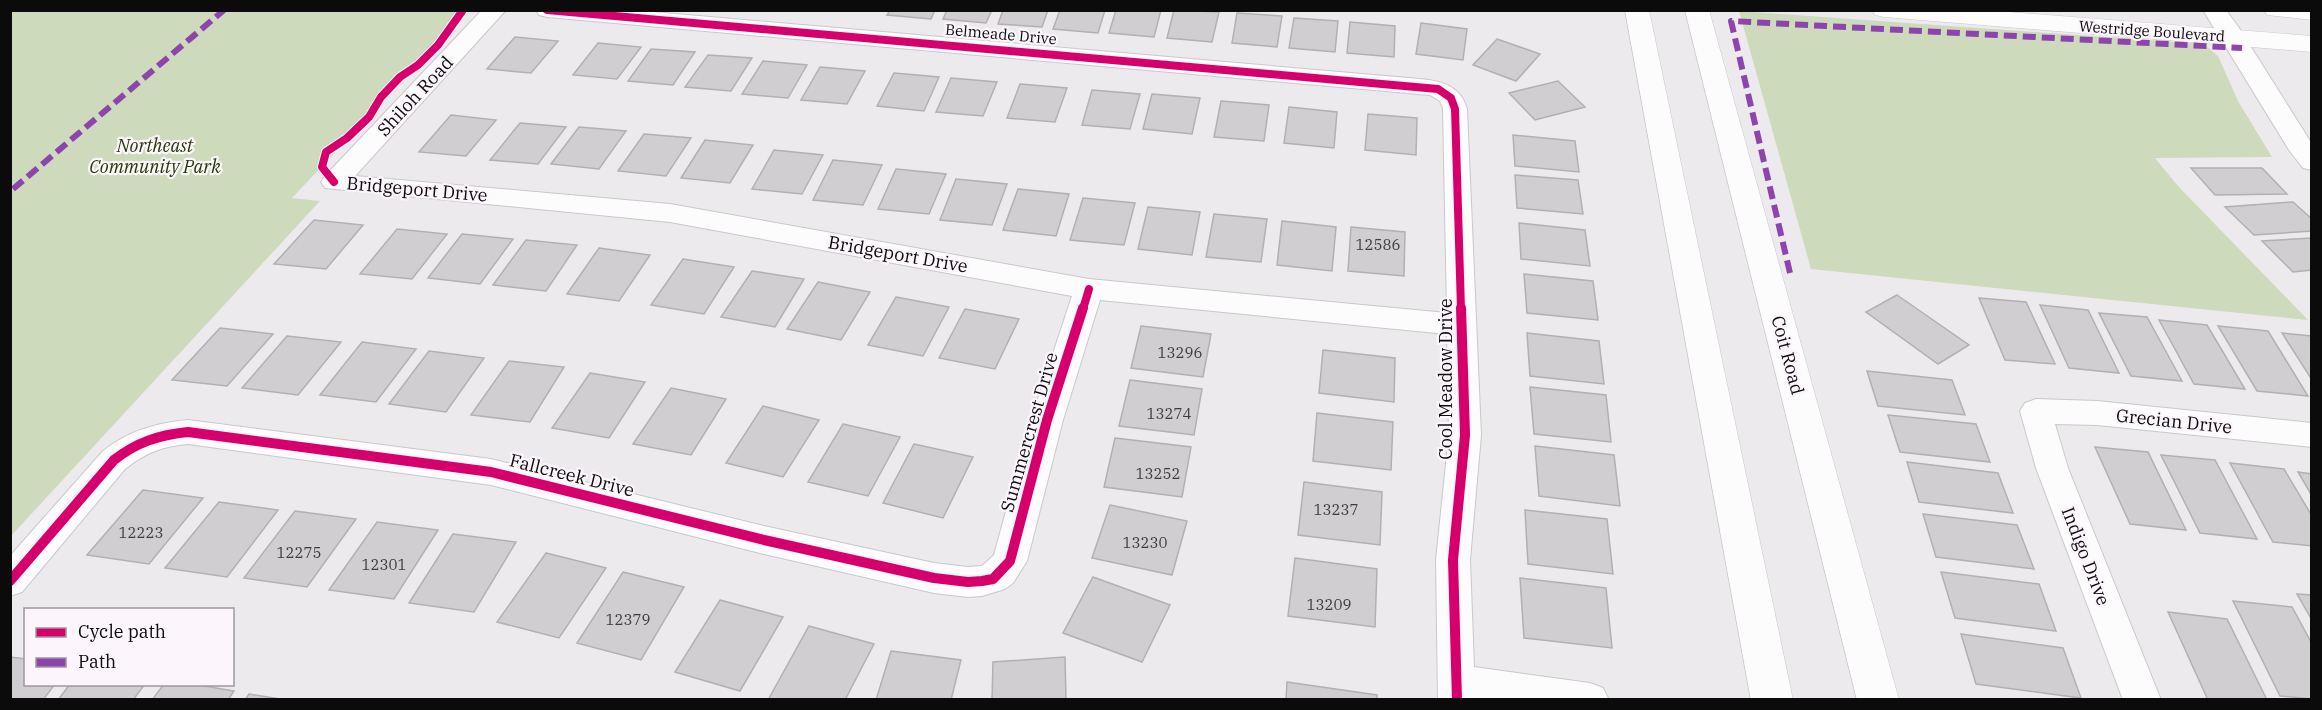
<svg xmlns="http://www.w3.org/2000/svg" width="2322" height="710" font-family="'IBM Plex Serif',serif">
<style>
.green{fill:#cddbbc}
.building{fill:#d0ced1;stroke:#b2b0b2;stroke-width:1.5}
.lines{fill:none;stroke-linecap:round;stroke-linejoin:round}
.minor-casing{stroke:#cac8ca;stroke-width:2}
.secondary-casing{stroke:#cac8ca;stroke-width:1}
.minor{fill:#fcfcfc;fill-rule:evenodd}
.secondary{fill:#fcfcfc;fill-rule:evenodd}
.quiet{stroke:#8e44ad;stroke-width:6;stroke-dasharray:13 6;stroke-linecap:butt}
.cycleway-far1-casing{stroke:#fcf6fc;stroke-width:10}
.cycleway-casing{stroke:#fcf6fc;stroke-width:14}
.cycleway-far1{stroke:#d6006c;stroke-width:8}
.cycleway{stroke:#d6006c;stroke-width:10}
.labels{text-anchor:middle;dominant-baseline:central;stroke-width:4.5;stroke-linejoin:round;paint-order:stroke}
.far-street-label{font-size:15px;fill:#0c0b0c;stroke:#fcf6fc}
.number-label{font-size:15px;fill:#3d3c3d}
.street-label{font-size:18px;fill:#0c0b0c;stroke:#fcf6fc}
.park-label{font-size:18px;font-style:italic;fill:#243803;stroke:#fcf6fc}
</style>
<rect width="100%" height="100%" fill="#edeaee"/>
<path class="green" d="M11,10L469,11L292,198L320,201L11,536Z
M1739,11L2204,44L2218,56L2238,101L2272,157L2155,158L2178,186L2308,320L1811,269Z"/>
<path class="building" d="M890,10H935L931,19L887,15Z
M947,10H992L986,23L943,19Z
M1003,10H1048L1042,27L998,24Z
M1060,10H1105L1098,33L1053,29Z
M1116,10H1161L1154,37L1109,33Z
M1174,10L1219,12L1212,42L1167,38Z
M1237,13L1282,16L1277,47L1232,43Z
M1294,18L1338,21L1335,52L1289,48Z
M1350,22L1395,26L1394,57L1347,53Z
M1421,23L1467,29L1463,60L1416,54Z
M515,37L558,41L531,73L487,69Z
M1497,39L1540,54L1516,81L1473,65Z
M598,43L641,47L617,79L573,75Z
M651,49L695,52L673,85L628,81Z
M708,55L752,58L731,91L685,87Z
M763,61L807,65L788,98L742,94Z
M820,67L865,71L847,104L801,100Z
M894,73L939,77L924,111L877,106Z
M951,78L997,82L983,116L936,112Z
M1558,81L1585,107L1535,120L1509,93Z
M1020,84L1067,88L1055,122L1007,118Z
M1092,90L1140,94L1130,129L1082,125Z
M1152,94L1200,98L1192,134L1143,129Z
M1221,101L1269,105L1264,141L1214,137Z
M1289,107L1337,112L1334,148L1284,143Z
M1368,114L1417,118L1416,155L1365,150Z
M451,115L496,120L466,156L419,152Z
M520,123L566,127L538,164L490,160Z
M579,127L626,131L599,169L551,164Z
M644,134L691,138L666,176L618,171Z
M1513,135L1575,141L1579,172L1515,166Z
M705,140L753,145L730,183L681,178Z
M774,150L823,155L802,194L752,189Z
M833,160L882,165L863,205L813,200Z
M2191,168H2262L2287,194L2215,195Z
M896,169L946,174L929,214L878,209Z
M1515,175L1578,180L1583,214L1517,208Z
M956,179L1007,184L992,225L940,220Z
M1018,189L1069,194L1056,236L1003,230Z
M1083,198L1135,203L1124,245L1070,240Z
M2293,202L2312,219V231L2254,235L2225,207Z
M1148,207L1200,212L1192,255L1138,249Z
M1214,214L1267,219L1261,262L1206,257Z
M314,220L363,225L326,269L274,264Z
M1282,221L1336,227L1332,271L1277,265Z
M1519,223L1585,230L1590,266L1521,259Z
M1351,227L1405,232L1404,276L1348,271Z
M397,229L447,234L412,279L360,274Z
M462,234L513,239L480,284L428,278Z
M2312,238V270L2293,272L2262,241Z
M526,240L577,245L546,291L493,285Z
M599,248L650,255L619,301L567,294Z
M683,259L734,267L704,314L651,305Z
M752,271L804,279L775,327L721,317Z
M1524,274L1593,281L1598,320L1527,313Z
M818,282L870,292L841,340L787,329Z
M1897,295L1969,345L1938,364L1866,312Z
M896,297L949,307L923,356L868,345Z
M1979,298L2026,302L2055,364L2005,360Z
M2040,305L2088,310L2119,373L2069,368Z
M965,309L1019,319L995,369L939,358Z
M2099,313L2147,317L2182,381L2131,376Z
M2159,320L2207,325L2245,389L2194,384Z
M1141,326L1211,334L1203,377L1131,368Z
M2218,326L2268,331L2308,396L2257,391Z
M220,328L273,334L227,386L172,380Z
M1527,333L1599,341L1604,384L1530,376Z
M2282,333L2312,336V380Z
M287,336L341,342L298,395L242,388Z
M362,342L416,349L376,402L320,395Z
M1323,350L1395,358L1394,402L1319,393Z
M429,351L484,358L446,412L389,404Z
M509,361L564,367L530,422L471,415Z
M1867,371L1952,380L1965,415L1878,406Z
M590,373L645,382L609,438L552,428Z
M1130,380L1202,389L1194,435L1119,426Z
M1530,387L1606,395L1611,442L1534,434Z
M671,388L726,399L691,455L633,444Z
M763,406L819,420L783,477L726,463Z
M1317,413L1393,422L1391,470L1313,461Z
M1888,415L1976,424L1990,462L1900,452Z
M843,424L900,437L868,496L808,482Z
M1115,438L1191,447L1182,497L1104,487Z
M914,444L973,457L943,518L883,503Z
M1535,446L1614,455L1620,506L1539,496Z
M2095,447L2148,452L2186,530L2130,524Z
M2161,455L2215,460L2257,539L2200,533Z
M1907,462L1998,473L2013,513L1919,502Z
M2230,463L2284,469L2312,516V546L2273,542Z
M2298,472L2312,474V496Z
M1304,482L1382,492L1380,545L1298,535Z
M143,490L203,498L149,564L87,555Z
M219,502L278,510L227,577L165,568Z
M1110,505L1187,521L1172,575L1092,558Z
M1525,510L1607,519L1613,574L1528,564Z
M295,511L356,519L307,587L244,578Z
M1923,514L2017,525L2034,569L1936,557Z
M377,522L438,530L394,599L329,590Z
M453,534L516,542L474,612L409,603Z
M546,553L606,568L559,638L497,622Z
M1295,558L1377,569L1375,627L1288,616Z
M623,572L684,587L641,660L577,643Z
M1941,572L2039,584L2056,631L1955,618Z
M1093,577L1170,605L1142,662L1063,633Z
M1520,578L1606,588L1612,648L1524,638Z
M2297,594L2312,595V620Z
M720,600L783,617L740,691L675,672Z
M2233,601L2292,607L2312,644V699L2280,696Z
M2168,612L2227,619L2267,700H2208Z
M809,626L874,644L845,700H768Z
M1961,634L2063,648L2081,698L1976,684Z
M891,651L961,660L951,700H876Z
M10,657L26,659V684H55L43,700H10Z
M1065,657L1066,700H992L993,662Z
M1287,682L1377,695V700H1286Z
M70,684H145L133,700H58Z
M164,684H193L234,691L228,700H152Z
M249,694L286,700H245Z"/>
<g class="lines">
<g class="minor-casing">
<path id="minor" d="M482,10H506L355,176L670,204L1089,279L1447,313L1443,109L1440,101L1430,95L547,17L539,15L536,10H631L1420,79C1442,81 1461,86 1467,109L1481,435L1470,560L1474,667L1590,683L1603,688L1609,700H1438L1436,560L1449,435L1447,334L1100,300L1063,420L1027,561L1013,583L1005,589L982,596L968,597L934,593L764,554L491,485L188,444C163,446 145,453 125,469L22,592L10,596V556L103,451C128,431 156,423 188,420L491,459L764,526L934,563L968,567L982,566L994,555L1031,420L1072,296L670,222L325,188L321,182L325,176Z
M2203,10H2226L2239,28L2312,144V170L2303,168L2289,150Z
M2036,399L2097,401L2312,423V447L2097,425L2055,424L2068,468L2161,700H2123L2036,468L2020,411L2025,403Z"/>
</g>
<g class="secondary-casing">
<path id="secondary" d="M1625,10H1649L1793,700H1751Z
M1685,10H1709L1899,700H1857Z
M1872,10H1984L2312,36V52L1884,17L1875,15Z
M2264,10H2312V20L2267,15Z"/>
</g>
<use href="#minor" class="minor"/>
<use href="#secondary" class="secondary"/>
<path class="quiet" d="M13,189L224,10
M1790,273L1731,21L2242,48"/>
<g class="cycleway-far1-casing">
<path id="cycleway-far1" d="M547,10L1438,89L1451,98L1455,109L1461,309
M334,182L322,167L326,152L347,138L369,117L381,97L400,77L418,65L438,45L463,10
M1083,309L1089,289"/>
</g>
<g class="cycleway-casing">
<path id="cycleway" d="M10,581L114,460C137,442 159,435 188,432L491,472L764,540L934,578L968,582L982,581L993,579L1010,561L1047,420L1083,308
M1457,700L1453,560L1465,435L1461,308"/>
</g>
<use href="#cycleway-far1" class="cycleway-far1"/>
<use href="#cycleway" class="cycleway"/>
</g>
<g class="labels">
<g class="far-street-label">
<text transform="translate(2152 31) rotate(4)">Westridge Boulevard</text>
<text transform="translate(1001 34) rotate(5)">Belmeade Drive</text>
</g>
<g class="number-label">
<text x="1378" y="244">12586</text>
<text x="1180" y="352">13296</text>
<text x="1169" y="413">13274</text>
<text x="1158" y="473">13252</text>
<text x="1336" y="509">13237</text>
<text x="141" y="532">12223</text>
<text x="1145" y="542">13230</text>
<text x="299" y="552">12275</text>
<text x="384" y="564">12301</text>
<text x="1329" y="604">13209</text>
<text x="628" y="619">12379</text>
</g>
<g class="street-label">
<text transform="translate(415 96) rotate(-47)">Shiloh Road</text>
<text transform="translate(417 189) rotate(5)">Bridgeport Drive</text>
<text transform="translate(898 254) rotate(10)">Bridgeport Drive</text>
<text transform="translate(1788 355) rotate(75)">Coit Road</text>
<text transform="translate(1445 379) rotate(-90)">Cool Meadow Drive</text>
<text transform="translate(2174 421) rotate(6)">Grecian Drive</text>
<text transform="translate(1029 432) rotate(-74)">Summercrest Drive</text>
<text transform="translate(572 475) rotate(14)">Fallcreek Drive</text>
<text transform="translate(2086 556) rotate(69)">Indigo Drive</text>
</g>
<g class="park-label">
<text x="155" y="145">Northeast<tspan x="155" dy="21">Community Park</tspan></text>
</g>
</g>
<rect width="2322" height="710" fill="none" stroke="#0c0b0c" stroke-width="24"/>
<rect x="24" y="608" width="210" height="78" fill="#fcf6fc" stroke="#9c989c" stroke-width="1.5"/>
<rect x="36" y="628" width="30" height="9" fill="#d6006c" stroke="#9c989c" stroke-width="1.5"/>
<text x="78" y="638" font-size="18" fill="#0c0b0c">Cycle path</text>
<rect x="36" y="658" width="30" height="9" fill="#8e44ad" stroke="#9c989c" stroke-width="1.5"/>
<text x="78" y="668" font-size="18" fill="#0c0b0c">Path</text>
</svg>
